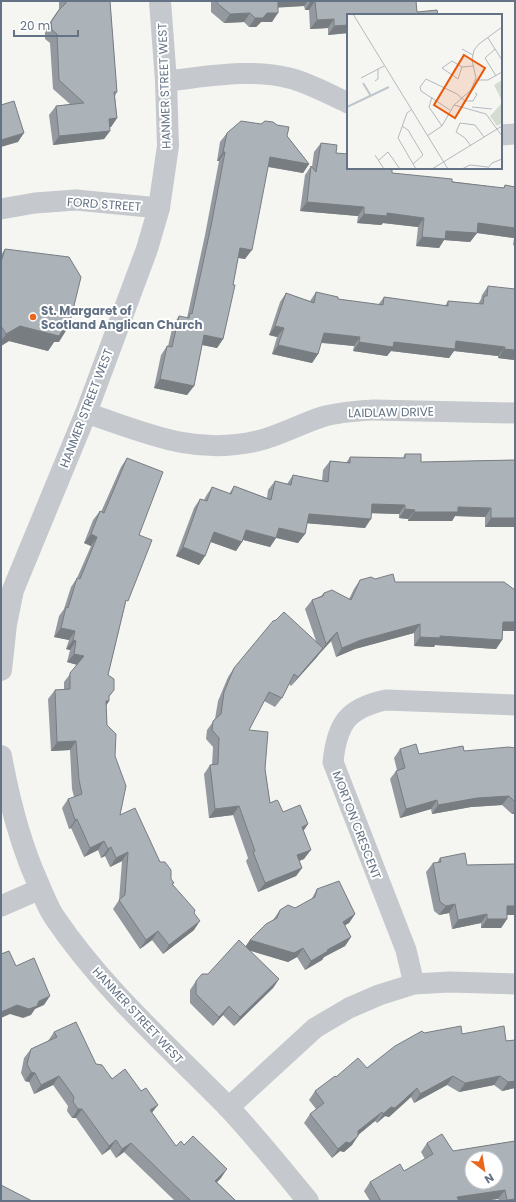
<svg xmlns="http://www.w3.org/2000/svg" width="516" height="1202" font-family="Poppins,sans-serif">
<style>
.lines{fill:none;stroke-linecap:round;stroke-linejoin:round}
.minor{stroke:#c5c8cc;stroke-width:21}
.tertiary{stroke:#c5c8cc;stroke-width:22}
.wall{fill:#93999e}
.shaded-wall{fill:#787d81}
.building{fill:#abb2b8;stroke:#787d81;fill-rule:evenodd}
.poi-dot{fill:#eb661d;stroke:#fff;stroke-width:1.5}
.labels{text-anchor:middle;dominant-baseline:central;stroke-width:4;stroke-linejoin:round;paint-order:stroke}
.street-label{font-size:12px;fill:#637284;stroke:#fff}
.poi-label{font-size:12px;font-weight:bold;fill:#637284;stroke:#fff;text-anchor:start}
.inset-river{fill:none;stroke:#bec7ce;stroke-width:2}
.inset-road{fill:none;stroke:#b2b9bf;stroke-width:1}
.view{fill:#e8590c;fill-opacity:0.15;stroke:#e8590c;stroke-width:2}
.inset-edge{fill:none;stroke:#637284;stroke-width:2}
</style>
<rect width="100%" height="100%" fill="#f5f6f2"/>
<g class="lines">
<path class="minor" d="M166,81C206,77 249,68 289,78C309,83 329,94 348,103
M501,135L515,134
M1,209L35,203L76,200L159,208
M86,413C145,432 192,456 257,441C279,436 300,424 322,417C338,412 357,411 373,410L515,413
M1,906L40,889
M414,984L406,950L333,762C337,724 347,708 386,700L515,705
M228,1108L315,1028L349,1008L379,995L414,984L449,982L515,984"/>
<path class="tertiary" d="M1,670L6,624L13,590L86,413L147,249L159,208L168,146L166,81L160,1
M1,756C9,800 19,841 38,883C43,894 48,908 55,918C103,989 168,1046 228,1107C256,1137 282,1169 308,1201"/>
</g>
<path class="wall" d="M59,1H110L117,92L115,96L117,118L111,127H110V131L104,139L53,145L49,115L56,106L70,104L53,89L50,43L45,39V31L52,19L59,9Z
M211,1H416L417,12L438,15H348V33L328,35V28L310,29L309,10H305L304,6L278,7L272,22H261L256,27H249L244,22L224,23L211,12Z
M227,133L287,136L309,164L303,173L268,167L245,259L238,258L223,339L217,348L202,345L194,386L187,395L154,388L161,355L167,346H168L173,325L179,316L187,318L205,235L219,161H217L220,142Z
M321,143L336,153L348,168L503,188L505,185L515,187V246L513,245L514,238L477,233L470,242L444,240L439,248L416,246L418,227L383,223L381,225L357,223L358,216L300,211L305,175L311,166L312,167L314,152Z
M5,249L59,342H54L48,351L9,341L1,346V255Z
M488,286L515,360L498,358V356L454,351L449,358L391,351L387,356L353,351L354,346L321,343L318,354L312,363L272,354L277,337L269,335L280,302L286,293L310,301L316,292L338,299L378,305L384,297L445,306L448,301L478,304L481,299L482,295Z
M405,454L421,462L515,460V527H485V517L455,516L452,521H408V519L399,518V514L371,513L365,528L307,523L305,534L298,543L276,538L270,547L243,540L236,551L211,542L205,556L199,565L176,556L194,508L200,499L204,500L206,496L212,487L229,494L234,486L267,498L268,490L275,481L287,484L293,475L322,481L323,470L330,461L346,463L350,457L403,458Z
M127,458L139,535L125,605L108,675L114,690L109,697V701L106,706L107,725L115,756L120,815L160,862L171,879L173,885L194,913V930L163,954L152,940L140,949L113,909L119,900L122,861L110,867L105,856L101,858L98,850L84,857L71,828L69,829L62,808L68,799L74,797L72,789L70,750L51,751L48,699L55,690L64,689V682L77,665L67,662L70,650L66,649L69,640L54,637L59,616L64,609L71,587L77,578L91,546L84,543L93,520L100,511L101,512L121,467Z
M375,579L395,582L503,631L502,640L496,649L435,645L434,647L414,646V633L355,649L336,657L331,641L291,686L289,684L282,698L275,707L264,701L249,730L265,769L270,803L283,812L308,824L303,831L304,859L299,861L302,868L296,876L258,892L246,861L248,858L233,815L209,818L204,774L210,765H212L213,747L206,739L207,730L215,719L218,701L228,677L234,668L316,641L305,609L312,600L321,596L324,593L349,599L354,589L360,580Z
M515,748V814H512L502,805L471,807L432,814L431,809L400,818L390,779L396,771L397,770L394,758L400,749L419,754Z
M440,858L467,865L515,864V915H507V919L501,928H481V923L452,929L449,913L439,915L434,911L426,872L433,863H437Z
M317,889L355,914L349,923L344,925L351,937L345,946L324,957L322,960L305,970L297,957L288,962L249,950L279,979L273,988L234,1026L223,1015L213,1026L190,1003V990L196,981L208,974L245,947L250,940L273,920L280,910L295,908L311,900Z
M54,1032L96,1064L152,1113L176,1146L221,1178L217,1182L236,1201H175L124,1152L116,1158L110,1149L102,1155L76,1118H72L67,1111L68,1106L53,1085L34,1094L29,1082L25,1081L21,1073L24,1058L31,1049L48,1041Z
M424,1033L462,1034L506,1041L515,1040V1088L502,1091L494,1085L459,1092L447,1085L414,1103L411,1097L389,1117L385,1116L377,1123L375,1121L358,1135L352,1145L344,1152L340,1151L332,1158L304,1123L310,1114L316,1109L309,1100L315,1091L336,1077L367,1068Z
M515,1141V1201H499L498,1199L483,1201H370L364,1191L370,1182L404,1171L425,1159L421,1152L427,1143L453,1151Z"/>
<path class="shaded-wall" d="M276,1H308L304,6L272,8Z
M311,1H315L309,10H305Z
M250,13L244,22L224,23L230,14Z
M267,13H278L272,22H261L256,27H249L255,18Z
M334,19L328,28L310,29L317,20Z
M348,25V33L328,35L334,26Z
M117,118L111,127L102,128L109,119Z
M110,131L104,139L53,145L59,136Z
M24,133L18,142L1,147V140Z
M223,152H225L219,161H217Z
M270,157L309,164L303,173L264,166Z
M307,202L364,207L358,216L300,211Z
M387,213L424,218L418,227L383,223L381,225L357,223L364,214Z
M478,223L515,228V236L514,238L477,233L470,242L444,240L439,248L416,246L422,237Z
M240,248L252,250L245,259L234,257Z
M20,326L65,327L69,326L59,342H54L48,351L9,341L1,346V341L6,334Z
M275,326L284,328L277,337L269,335Z
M324,333L360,337L354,346L317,342Z
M204,335L223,339L217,348L198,344Z
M456,341L505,347L498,356L454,351L449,358L391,351L387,356L353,351L359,342Z
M278,345L318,354L312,363L272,354Z
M504,349L515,350V360L498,358Z
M160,379L194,386L187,395L154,388Z
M372,504L405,505L399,514L365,513Z
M458,507L491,508L485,517L455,516L452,521H408L414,512Z
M405,509L415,510L408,519L399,518Z
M309,514L371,519L365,528L303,523Z
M491,518H515V527H485Z
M279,528L305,534L298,543L273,537Z
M246,530L276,538L270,547L240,539Z
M214,532L242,542L236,551L208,541Z
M91,534L97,537L91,546L84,543Z
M183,547L205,556L199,565L176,556Z
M503,622H515V631H497Z
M420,624L414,633L355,649L336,657L342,648L361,640Z
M61,628L75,631L69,640L54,637Z
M337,632L331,641L320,653L326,644Z
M440,636L502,640L496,649L435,645L434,647L414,646L420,637Z
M73,640L76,641L70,650L66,649Z
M323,648L317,657L291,686L298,677Z
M74,654L84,656L78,665L67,662Z
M106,701H109L103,710Z
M76,741L70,750L51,751L57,742Z
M509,796L502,805L471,807L432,814L438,805L477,798Z
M437,800L431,809L400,818L406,809Z
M239,806L233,815L209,818L215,809Z
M515,810V814H512Z
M77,819L71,828L69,829L75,820Z
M308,824L302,833V827Z
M104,841L98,850L84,857L90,848Z
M111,847L105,856L101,858L108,849Z
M311,850L304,859L291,864L297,855Z
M128,852L122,861L110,867L116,858Z
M302,868L296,876L258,892L265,883Z
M455,904L449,913L439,915L446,906Z
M507,906H515V915H501Z
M355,914L349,923L336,931L343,922Z
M487,914L481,923L452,929L458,920Z
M487,919H507L501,928H481Z
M200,921L194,930L163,954L169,945Z
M158,931L152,940L140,949L146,940Z
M351,937L345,946L324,957L322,960L305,970L311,961L327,950Z
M250,940L303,948L297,957L288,962L244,949Z
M279,979L273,988L234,1026L240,1017Z
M50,996L44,1005L35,1009L31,1015L23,1018L10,1014L1,1018V1012L17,1005L39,1001Z
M229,1006L223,1015L213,1026L219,1017Z
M31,1072L35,1073L29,1082L25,1081Z
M59,1076L53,1085L34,1094L41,1085Z
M453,1076L447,1085L414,1103L420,1094Z
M500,1076L494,1085L459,1092L465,1083Z
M515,1081V1088L502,1091L508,1082Z
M417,1088L411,1097L389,1117L385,1116L377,1123L383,1114L391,1107Z
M158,1105L151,1114L150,1110Z
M78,1109H82L76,1118H72Z
M382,1112L375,1121L352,1140L358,1131Z
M358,1136L352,1145L344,1152L340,1151L332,1158L338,1149L346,1142Z
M116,1140L110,1149L102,1155L109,1146Z
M131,1143L124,1152L116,1158L122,1149Z
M227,1169L221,1178L209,1190L215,1181Z
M505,1190L498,1199L483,1201H454L457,1197Z
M515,1199V1201H506L507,1200Z"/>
<path class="building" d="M66,1H110L117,92H114L117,118L109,119L110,131L59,136L56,106L84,103L59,80L57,34L52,30L51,22L59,10L66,3Z
M217,1H278V13H267L263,18H255L250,13L230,14L217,3Z
M315,1H416L417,12L437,10L438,15H348V25L334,26V19L317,20Z
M14,101L24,133L1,140V105Z
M241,121L261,124L265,121L273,122L277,125L289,127L287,136L309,164L270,157L252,250L240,248L233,285H235L223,339L204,335L194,386L160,379L167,346L172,347L179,316L189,318L190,313L192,314L211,226L225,152H223L227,133Z
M321,143L337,145L336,153L348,154V168H382L392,169V173L452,179V182L504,188L505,185L515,187V228L478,223L477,233L446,231L445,239L422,237L424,218L387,213V216L364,214V207L307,202L311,166L316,172Z
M5,249L69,257L81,277L69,326L65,327L59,336L20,326L6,334L1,326V262Z
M488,286L515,289V350L504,349L505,347L456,341L455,349L394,342L393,347L359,342L360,337L324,333L318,354L278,345L284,328L275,326L286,293L314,303L316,292L338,297V299L383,305L384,297L448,306V301L483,304L484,296H487Z
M405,454H421V462L515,460V518H491V508L458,507V512H414L415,510L405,509V505L372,504L371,519L309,514L305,534L279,528L276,538L246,530L242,542L214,532L205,556L183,547L200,499L207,501L212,487L231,494L234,486L271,500L275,481L291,485L293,475L328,482L330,461L350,463V457L405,458Z
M127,458L163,472L139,535L152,540L128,601L126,600L108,675L114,679V690L109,696V701H106L107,725L116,734L115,756L126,786L120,815L135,808L160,862H165L171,870V879L174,883L172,884L195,910L194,913L200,921L169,945L158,931L146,940L119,900L125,895L128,852L116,858L111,847L108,849L104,841L90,848L77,819L75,820L68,799L82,794L79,780L76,741L57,742L55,690L70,689V673L84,656L74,654L76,641L73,640L75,631L61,628L66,607L68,608L77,578L80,579L97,537L91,534L100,511L104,513Z
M393,574L395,582H504L515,590V622H503L502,640L440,636V638L420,637V624L361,640L342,648L337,632L326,644L312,600L323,596L324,593L332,590L351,600L360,580L371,577L375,579Z
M284,612L323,648L298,677L294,674L282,698L269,692L249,730L268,732L265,769L270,803L277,800L278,801L283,812L300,805L308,824L302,827L311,850L297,855L302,868L265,883L253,852L255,851L239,806L215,809L210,765L218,764L219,738L212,730L213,721L221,714L224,692L234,668L273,621L276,620Z
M416,744L419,754L463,746L464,751L509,747L515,748V802L509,796L477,798L438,805L437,800L406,809L396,771L405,768L400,749Z
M465,853L467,865L515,864V906H507V919H487V914L458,920L455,904L446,906L440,902L433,863L441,862L440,858Z
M339,881L355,914L343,922L351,937L327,950L328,951L311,961L303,948L294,953L250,940L266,924L277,918L280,910L288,905L295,908L315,897L317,889Z
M239,940L279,979L240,1017L229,1006L219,1017L196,994V981L202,974H208Z
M9,951L16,966L34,958L50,996L39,1001L37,1006L29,1009L17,1005L1,1012V954Z
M76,1022L96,1064L102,1065L112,1079L125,1069L141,1091L146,1088L158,1105L150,1110L176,1146L181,1141L184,1145L193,1136L227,1169L215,1181L236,1201H191L131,1143L122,1149L116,1140L109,1146L82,1109H78L73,1102L74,1097L59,1076L41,1085L35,1073L31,1072L27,1064L31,1049L57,1037L54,1032Z
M461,1026L462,1034L504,1026L506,1041L515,1040V1081L508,1082L500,1076L465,1083L453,1076L420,1094L417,1088L395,1108L391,1107L383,1114L382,1112L358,1131V1136L350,1143L346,1142L338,1149L310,1114L324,1103L315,1091L335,1076L336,1077L358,1058L367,1068L395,1046L422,1031L424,1033Z
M442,1134L453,1151L515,1141V1199L507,1200L505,1190L457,1197L459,1201H381L370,1182L400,1164L404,1171L433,1154L427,1143ZM472,1158H496V1182H472Z
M1,1185L32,1201H1Z"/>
<circle class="poi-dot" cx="33" cy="317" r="4"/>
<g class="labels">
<g class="street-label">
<text transform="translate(164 86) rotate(-92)">HANMER STREET WEST</text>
<text transform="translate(104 204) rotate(4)">FORD STREET</text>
<text transform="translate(86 408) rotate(-69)">HANMER STREET WEST</text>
<text transform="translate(391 412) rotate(-1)">LAIDLAW DRIVE</text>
<text transform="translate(357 825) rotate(69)">MORTON CRESCENT</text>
<text transform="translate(138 1015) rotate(47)">HANMER STREET WEST</text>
</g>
<g class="poi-label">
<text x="41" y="310">St. Margaret of<tspan x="41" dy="14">Scotland Anglican Church</tspan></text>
</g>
</g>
<g transform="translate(347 14)">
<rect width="155" height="155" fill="#f5f6f2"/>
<path d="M155,66V87L147,71ZM155,89V109L150,112L143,102Z" fill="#d5ddd3"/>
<path class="inset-river" d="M16,69L24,82M0,93L42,73"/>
<path class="inset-road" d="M6,0L101,155M141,24L155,46M115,35L126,41M148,35L138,44L149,62M115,53L111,65L95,54L105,47L115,53L126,52M14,64L37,52M128,66H141L155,58M28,67L31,65V55M85,83L82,93L95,112M107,91L139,100L155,122M125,93L145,95M64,96L60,99L51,124L69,155M103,96L74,77L73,73L79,65L110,80L118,87H126L130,80L128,79M55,112L61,116L76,141L66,150M80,122L95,112L107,91L124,76L129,64L125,46L127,36L132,30L155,13M124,132L118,124L109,118L113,109L128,111L137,123M28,141L37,155M32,146L41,138L53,155M85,155L155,112M115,155L123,151L141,153M140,155L145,149L155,145"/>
<path class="view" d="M117,41L138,54L108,104L87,91Z"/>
<rect width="155" height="155" class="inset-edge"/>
</g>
<rect width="516" height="1202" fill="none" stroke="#637284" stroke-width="4"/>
<g transform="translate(484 1170) rotate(149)"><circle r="19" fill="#ffffff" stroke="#c1c7ce"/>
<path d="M0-3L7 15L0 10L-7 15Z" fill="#eb661d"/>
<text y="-6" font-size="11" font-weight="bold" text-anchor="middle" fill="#637284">N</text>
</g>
<path d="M14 30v6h64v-6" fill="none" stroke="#637284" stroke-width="2"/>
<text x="20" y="30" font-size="12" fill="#637284" stroke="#ffffff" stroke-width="3" paint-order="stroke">20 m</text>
</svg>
